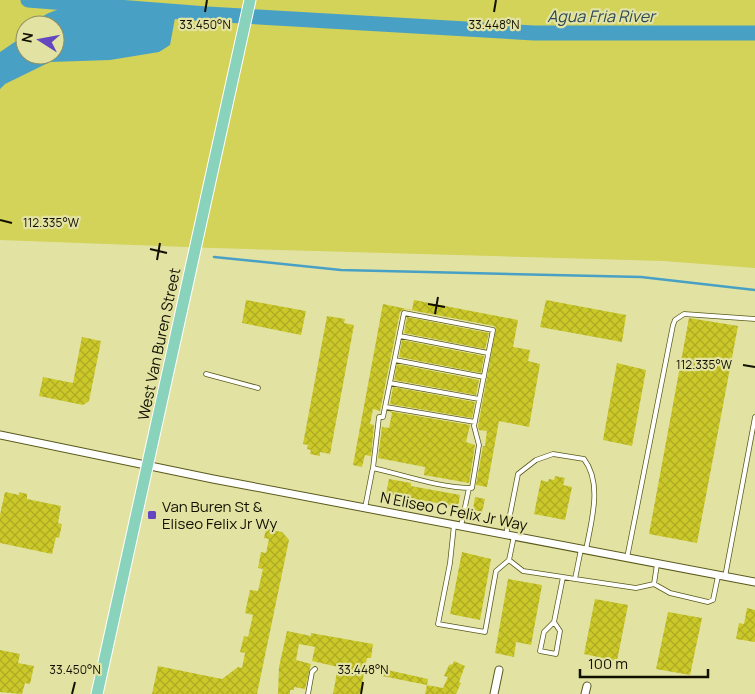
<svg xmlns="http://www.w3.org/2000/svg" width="755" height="694" font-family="Manrope,sans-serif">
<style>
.grass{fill:#d3d259;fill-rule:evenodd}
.water{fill:#49a0c5}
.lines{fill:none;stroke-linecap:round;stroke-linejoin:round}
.stream{stroke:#49a0c5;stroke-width:2.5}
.river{stroke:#49a0c5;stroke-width:15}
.building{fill:url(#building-cross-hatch)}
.lane-casing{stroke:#5a591c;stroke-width:5.5}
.street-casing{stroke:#5a591c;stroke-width:9}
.primary-casing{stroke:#fff;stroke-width:13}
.lane{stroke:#fff;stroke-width:4}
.street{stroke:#fff;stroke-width:7}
.primary{stroke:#89d2bb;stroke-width:11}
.ticks{fill:none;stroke:#111000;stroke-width:2}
.poi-dot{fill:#6347c0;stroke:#e2e3a3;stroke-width:2}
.labels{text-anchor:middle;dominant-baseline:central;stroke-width:4.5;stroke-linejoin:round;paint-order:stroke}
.street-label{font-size:15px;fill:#111000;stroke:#e2e3a3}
.poi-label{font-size:15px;fill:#111000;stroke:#e2e3a3;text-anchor:start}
.water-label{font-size:16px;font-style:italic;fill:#2c4754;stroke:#e2e3a3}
.ticks-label{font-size:12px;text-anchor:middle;fill:#111000;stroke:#e2e3a3;stroke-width:4.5;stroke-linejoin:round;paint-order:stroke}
</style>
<defs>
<pattern id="building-cross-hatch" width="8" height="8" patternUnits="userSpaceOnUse" patternTransform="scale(1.25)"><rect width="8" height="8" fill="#cbc829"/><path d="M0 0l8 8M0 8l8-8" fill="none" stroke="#adab23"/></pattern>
</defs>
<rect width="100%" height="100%" fill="#e2e3a3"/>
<path class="grass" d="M0,0H755V268L663,261L214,248L0,240ZM25,25H55V55H25Z"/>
<path class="water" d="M89,3L166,13L175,18L170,45L159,52L110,60L50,62L5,84L0,89V52L25,35V55H55V25H33C44,10 71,6 89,3Z"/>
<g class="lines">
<path class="stream" d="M214,257L341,270L641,277L755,290"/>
<path class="river" d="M28,0L207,14L534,33H755"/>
</g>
<path class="building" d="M246,300L306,311L301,335L242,323Z
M414,300L518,320L513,347L530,350L528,361L540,364L529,427L499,421L487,487L476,485L483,446H485L487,431L479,430L478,426L496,328L494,326L405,309L400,312L380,411L373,409L370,424L374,425L371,456L365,455L362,467L353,465L383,304L412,310Z
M546,300L626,315L622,342L540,327Z
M327,316L345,319L344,323L354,325L330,454L320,452V456L310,454L311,450L307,449L308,445L303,444Z
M407,317L489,333L485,349L404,333Z
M689,318L738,326L697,543L649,534Z
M82,337L101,341L89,401L83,405L39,396L43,377L73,383Z
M402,340L484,356L481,373L399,357Z
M617,363L646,370L632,446L603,440Z
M397,364L479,380L476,395L394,380Z
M393,387L475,402L472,418L390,404Z
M388,411L470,425L466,442L475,445L469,483L424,475L425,467L378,458L382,427L389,428L392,413Z
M555,476L565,478L563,485L572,487L565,520L534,514L541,480L548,482L549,479L554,480Z
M389,479L411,483V486L460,495L458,507L386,494Z
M5,492L19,495V492L27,494V499L61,506L58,523L62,524L59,538L56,537L52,554L0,543V515Z
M475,497L485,499L482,512L473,510Z
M266,529L282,532L289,540L257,694H152L158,666L222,679L238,667L242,668L245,653L240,652L244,636L248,637L253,615L245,613L250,590L258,591L263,569L258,568L261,552L266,553L269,539L264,538Z
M462,552L491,559L480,620L450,614Z
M508,579L542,585L531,645L516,642L514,657L495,653Z
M595,599L628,605L617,661L584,654Z
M747,608L755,610V642L736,639L739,623L744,624Z
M668,612L702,618L690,675L656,669Z
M287,631L311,636V633L373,644L371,658H367L360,694H333L338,667L312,661L315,647L299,644L296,660L311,664L305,689L294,687V690H290V694H278L279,667Z
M0,650L20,654L18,663L34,666L30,684L25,683L22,694L0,692Z
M454,661L465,666L459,682L461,683L456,694H425L427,685L443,688L448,677L444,676L449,665L453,664Z
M383,669L428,679L427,685L382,676Z"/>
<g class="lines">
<g class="lane-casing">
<path id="lane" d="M400,336L488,353
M395,360L484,377
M206,374L258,388
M390,383L479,399
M386,407L475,422
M365,508L372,472L373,468L379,417H383L404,313L493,330L474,426L479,445L472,488C440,488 404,475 373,468
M454,525L450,563L438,624L485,632L496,571L509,560L514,536
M461,526L469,488
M506,535L518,474L536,460L553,454L584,459C603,484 591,522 586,550
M627,558L673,325L675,320L684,314L755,319
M509,560L523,571L563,577L554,622L544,632L540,651L556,654L560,631L554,622
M563,577L575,579L581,549
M725,577L755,417
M575,579L636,588L654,584L670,593L708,602L713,600L718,576
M654,584L657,564
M308,694L312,672L315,669"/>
</g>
<g class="street-casing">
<path id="street" d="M0,435L213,479L755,582
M494,694L499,670
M585,694L587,686"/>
</g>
<g class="primary-casing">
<path id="primary" d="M97,694L250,0"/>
</g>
<use href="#lane" class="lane"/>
<use href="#street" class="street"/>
<use href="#primary" class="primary"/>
</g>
<path class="ticks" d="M205,12L207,0M494,12L496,0M0,220L12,223M150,249L167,253M157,260L160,243M428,304L445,307M435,314L438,297M743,365L755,367M72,694L75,682M361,694L363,682"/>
<rect class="poi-dot" x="147" y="510" width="10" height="10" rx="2.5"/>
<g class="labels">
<g class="street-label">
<text transform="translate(159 344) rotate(-78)">West Van Buren Street</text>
<text transform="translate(454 511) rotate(11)">N Eliseo C Felix Jr Way</text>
</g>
<g class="poi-label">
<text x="162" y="506">Van Buren St &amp;<tspan x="162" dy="17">Eliseo Felix Jr Wy</tspan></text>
</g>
<g class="water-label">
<text x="601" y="16">Agua Fria River</text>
</g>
</g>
<g class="ticks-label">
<text x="205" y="29">33.450°N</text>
<text x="494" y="29">33.448°N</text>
<text x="51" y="227">112.335°W</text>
<text x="704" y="369">112.335°W</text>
<text x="75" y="674">33.450°N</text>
<text x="363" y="674">33.448°N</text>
</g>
<g transform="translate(40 40) rotate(281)"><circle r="24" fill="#e2e3a3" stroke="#8e8f62"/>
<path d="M0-4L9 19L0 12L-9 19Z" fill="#6347c0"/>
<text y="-8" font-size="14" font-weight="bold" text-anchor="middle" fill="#111000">N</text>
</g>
<path d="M580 669v8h128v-8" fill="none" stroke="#111000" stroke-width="2.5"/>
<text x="588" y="669" font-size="15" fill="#111000" stroke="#e2e3a3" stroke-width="4" paint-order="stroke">100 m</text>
</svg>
